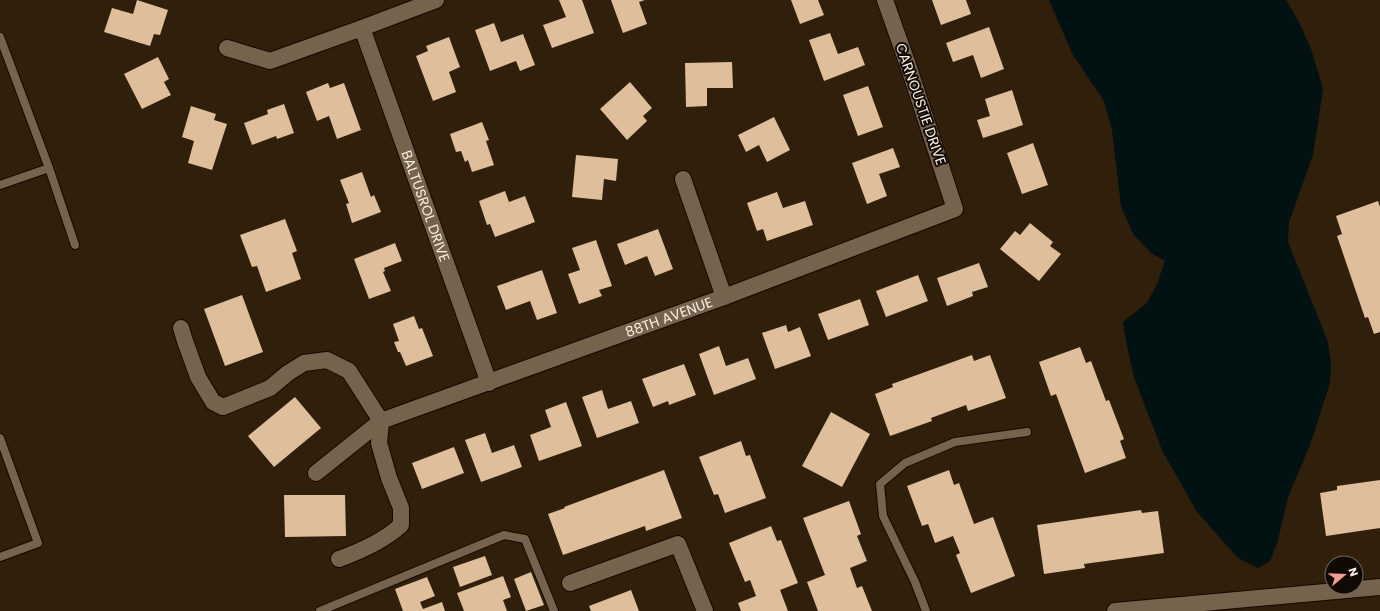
<svg xmlns="http://www.w3.org/2000/svg" width="1380" height="611" font-family="Poppins,sans-serif">
<style>
.water{fill:#021111}
.building{fill:#debe9b}
.lines{fill:none;stroke-linecap:round;stroke-linejoin:round}
.service-casing{stroke:#160800;stroke-width:10}
.minor-casing{stroke:#160800;stroke-width:18}
.service{stroke:#76634e;stroke-width:8}
.minor{stroke:#76634e;stroke-width:16}
.labels{text-anchor:middle;dominant-baseline:central;stroke-width:4;stroke-linejoin:round;paint-order:stroke}
.street-label{font-size:14px;fill:#faefe3;stroke:#110a04}
</style>
<rect width="100%" height="100%" fill="#2f1f0b"/>
<path class="water" d="M1049,0H1286L1301,26L1312,52L1323,89L1313,155L1289,222L1288,242L1328,342L1331,364L1330,383L1310,445L1288,497L1277,544L1270,561L1258,568L1238,558L1197,512L1162,450L1134,377L1126,341L1123,322L1147,303L1157,284L1165,261L1151,253L1133,234L1121,206L1112,130L1104,101L1073,55Z"/>
<path class="building" d="M137,0L168,10L160,35L154,34L150,46L104,32L112,8L133,14Z
M559,0H582L594,33L552,48L543,25L566,17Z
M611,0H645L639,2L647,24L623,33Z
M791,0H818L824,15L800,24Z
M932,0H966L971,14L941,25Z
M494,23L501,42L523,34L535,65L520,71L516,61L490,71L475,30Z
M989,27L1004,69L981,78L973,55L953,62L946,43Z
M830,33L838,54L858,47L865,65L824,81L809,40Z
M449,37L460,67L449,72L456,92L433,101L416,56L428,51L426,46Z
M158,57L169,79L164,82L171,95L142,109L124,74Z
M732,62L733,88H707V106L686,107L685,63Z
M630,82L652,108L643,116L647,121L627,140L600,109Z
M328,83L330,88L344,83L361,130L337,139L329,116L317,121L306,92Z
M868,86L883,127L858,136L843,95Z
M1012,90L1023,125L983,138L977,120L990,116L985,99Z
M284,104L294,133L277,139L276,136L252,145L244,123L268,114L267,110Z
M191,106L216,114L214,120L227,124L212,170L188,163L194,141L182,137Z
M774,117L790,150L767,162L759,145L746,152L738,135Z
M482,122L489,140L486,141L494,165L472,172L468,160L465,162L461,151L456,152L450,134Z
M1033,143L1048,185L1022,194L1007,153Z
M893,148L900,167L879,174L887,196L867,204L852,163Z
M576,155L618,159L616,181L604,179L602,200L572,197Z
M362,172L371,197L374,195L381,212L352,223L346,204L349,203L340,180Z
M505,191L509,202L525,196L535,222L495,237L490,224L487,225L479,201Z
M777,192L783,208L805,201L813,225L767,241L763,229L757,231L747,203Z
M1378,201L1380,207V332L1374,334L1368,317L1365,318L1337,236L1342,234L1336,216Z
M285,219L297,251L292,253L301,279L266,292L257,266L252,267L240,235Z
M1030,223L1053,242L1050,246L1061,254L1039,281L1000,249L1015,231L1020,235Z
M658,229L673,269L655,276L647,256L625,265L617,244Z
M596,240L612,286L599,290L602,296L579,304L568,274L580,270L572,248Z
M395,243L402,261L384,268L385,271L383,272L391,291L369,299L354,259Z
M979,263L988,287L972,292L973,296L947,306L937,278Z
M542,270L557,313L537,320L530,301L506,310L497,286Z
M918,275L928,301L886,317L876,291Z
M242,295L263,352L225,366L204,309Z
M860,299L869,325L828,340L818,314Z
M414,316L419,329L422,328L433,356L406,366L400,352H398L394,342L399,341L393,324Z
M786,325L788,332L800,327L811,356L775,369L762,333Z
M719,346L726,366L748,358L756,379L714,395L699,354Z
M1080,347L1086,363L1091,361L1106,401L1109,400L1124,439L1120,441L1126,458L1085,473L1056,394L1051,396L1039,362Z
M972,355L974,361L990,355L1006,398L968,411L966,405L931,418L932,421L890,436L875,394L893,387L892,384Z
M684,364L696,395L669,405L668,401L653,407L642,379Z
M602,390L608,409L631,401L639,423L597,438L582,397Z
M295,397L321,428L274,467L248,436Z
M566,402L582,446L539,461L530,435L551,427L545,410Z
M831,412L870,434L842,487L802,466Z
M485,433L492,453L514,445L522,467L481,482L465,440Z
M741,441L746,456L750,455L766,498L725,513L718,494L714,495L699,457Z
M454,447L464,473L422,489L412,463Z
M664,470L682,518L646,531L645,526L563,555L548,514L565,508L564,507Z
M949,470L954,485L959,483L974,524L993,517L1015,576L971,593L956,555L960,553L953,536L935,543L928,524L922,526L907,486Z
M1380,480V528L1326,536L1320,493L1337,490V486Z
M284,495H345L346,536L285,537Z
M849,501L861,534L857,536L867,561L850,568L857,588L862,586L872,611H818L807,582L825,575L803,518Z
M1141,510L1142,513L1158,511L1164,553L1084,564L1085,568L1044,574L1037,525Z
M771,526L777,541L781,540L798,583L780,590L788,611H741L738,603L756,596L750,580L745,582L729,543Z
M485,556L492,575L460,587L453,567Z
M531,572L544,605L526,611L514,579Z
M503,576L511,597L503,600L507,611H464L457,593Z
M427,577L435,596L420,602L423,609L442,602L445,611H403L395,589Z
M631,590L639,611H591L589,606Z"/>
<g class="lines">
<g class="service-casing">
<path id="service" d="M0,37L49,168L0,185
M49,168L75,245
M0,438L38,543L0,557
M320,611L504,535L525,539L554,611
M926,611L915,582L883,516L880,484L905,463L955,442L1027,432"/>
</g>
<g class="minor-casing">
<g id="minor">
<path id="s1" d="M362,28L489,383"/>
<path d="M227,48L270,61L362,28L436,0"/>
<path d="M683,179L724,297"/>
<path d="M181,328L185,341L198,377L213,402L223,407L270,388L288,373L304,363L327,360L349,371L381,421L316,473"/>
<path id="s2" d="M339,559C361,551 384,541 401,525V508L389,478L379,443L381,421L724,297L955,209L909,68L885,0"/>
<path d="M570,583L678,544L705,611"/>
<path d="M1115,611L1380,587"/>
</g>
</g>
<use href="#service" class="service"/>
<use href="#minor" class="minor"/>
</g>
<g class="labels">
<g class="street-label">
<text transform="translate(921 104) rotate(71)">CARNOUSTIE DRIVE</text>
<text stroke="none"><textPath href="#s1" startOffset="189">BALTUSROL DRIVE</textPath></text>
<text stroke="none"><textPath href="#s2" startOffset="485">88TH AVENUE</textPath></text>
</g>
</g>
<g transform="translate(1344 575) rotate(71)"><circle r="19" fill="#110a04" stroke="#6e665d"/>
<path d="M0-3L7 15L0 10L-7 15Z" fill="#f59c94"/>
<text y="-6" font-size="11" font-weight="bold" text-anchor="middle" fill="#faefe3">N</text>
</g>
</svg>
